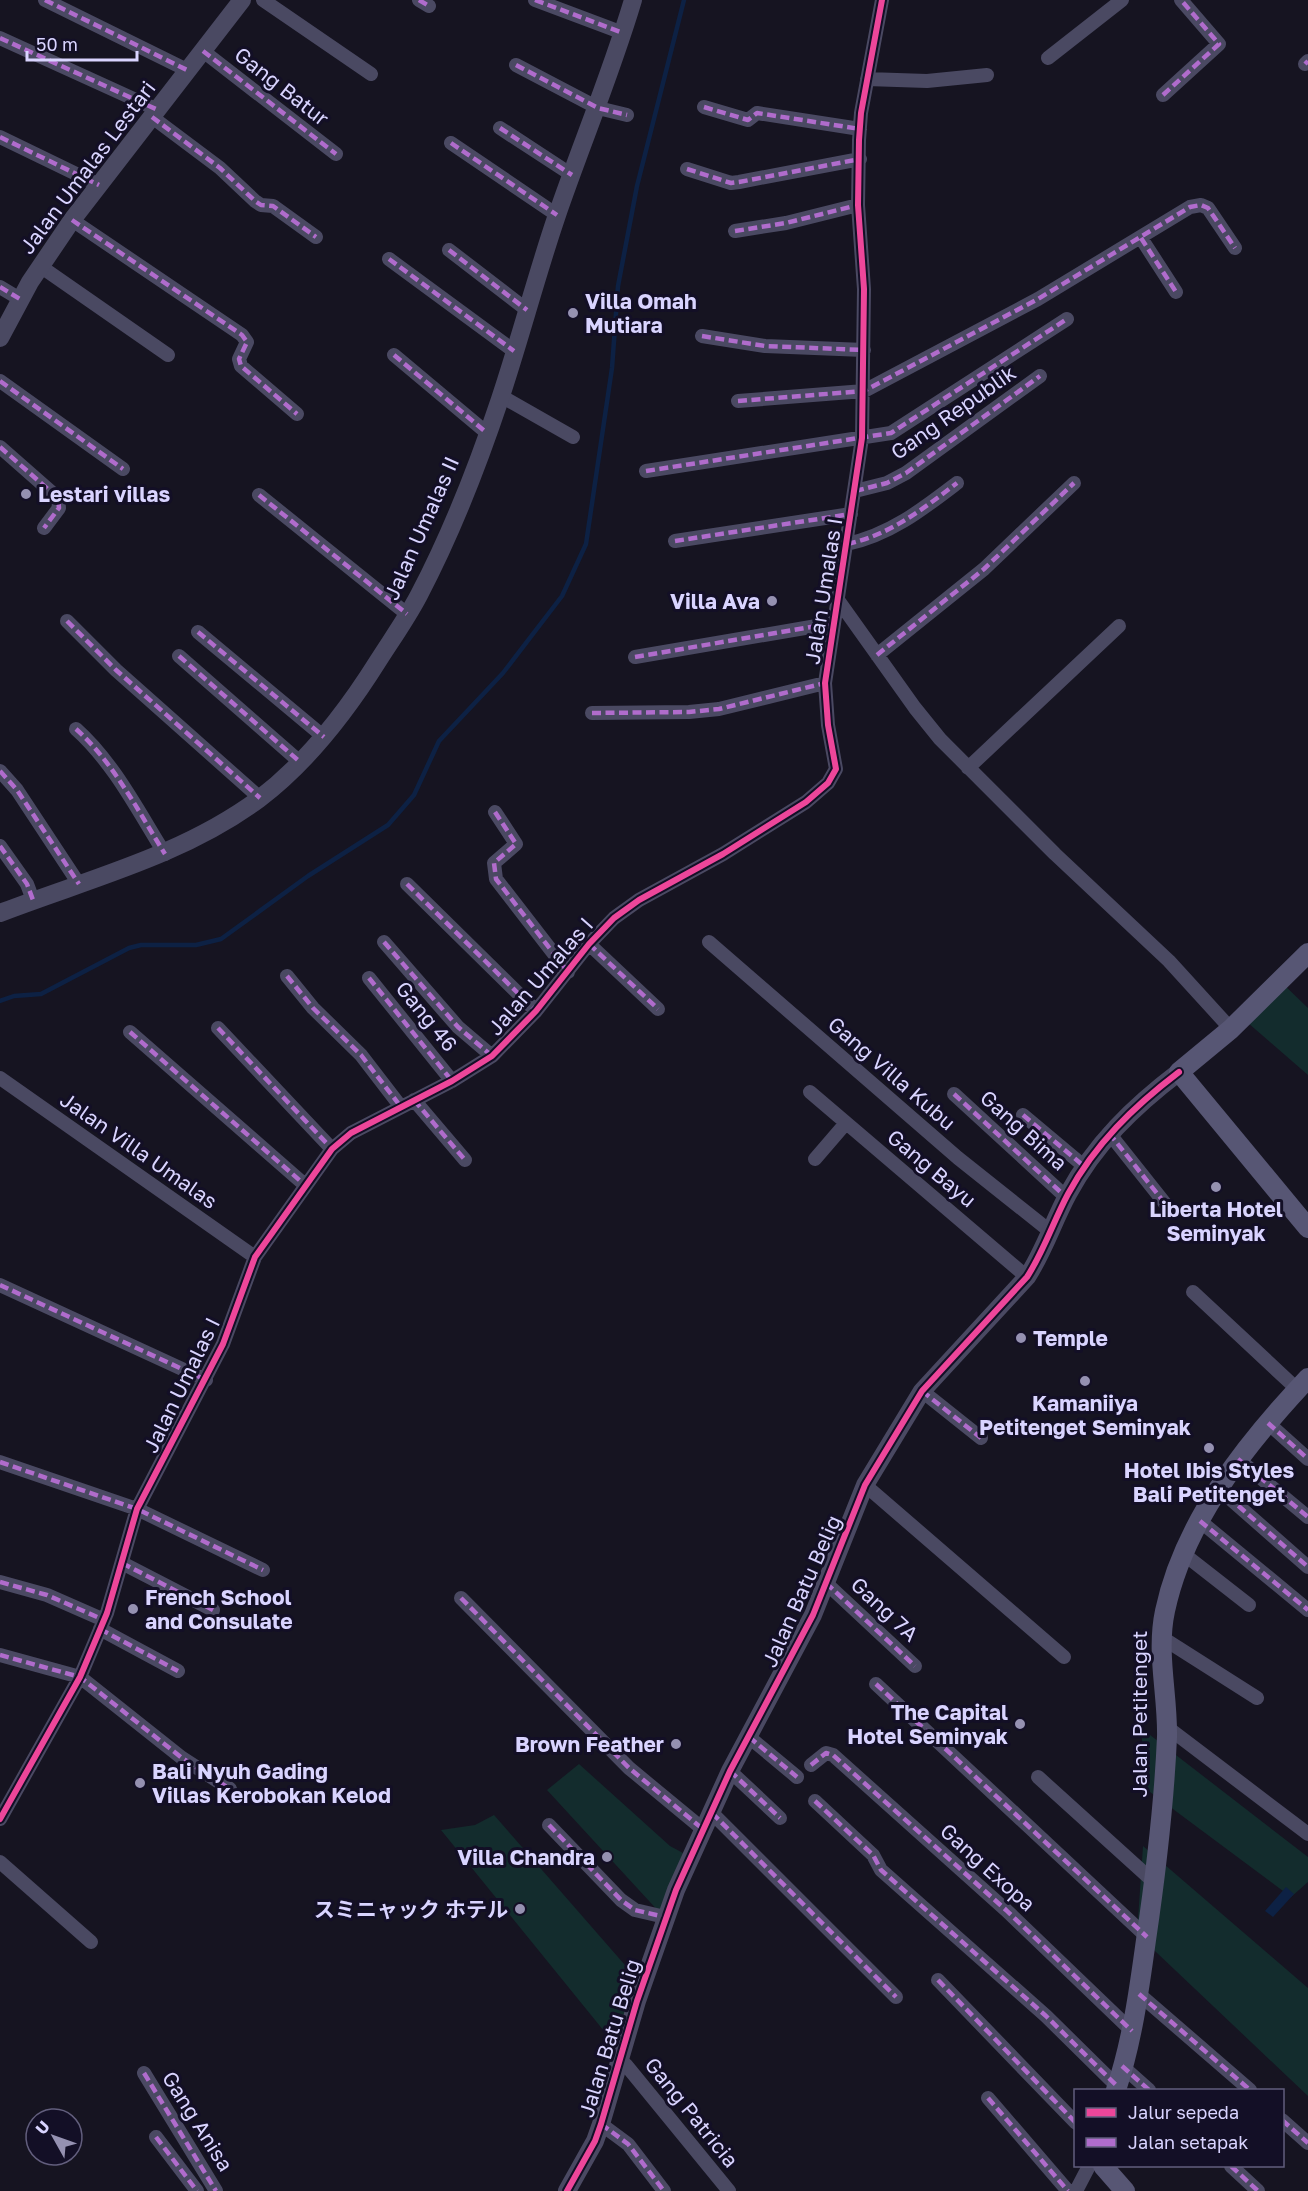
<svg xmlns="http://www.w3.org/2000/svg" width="1308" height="2191" font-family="'Golos Text','Noto Sans JP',sans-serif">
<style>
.green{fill:#132c2d}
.water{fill:#0d2144}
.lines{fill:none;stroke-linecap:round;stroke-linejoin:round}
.stream{stroke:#0d2144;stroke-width:4.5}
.minor{stroke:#4a4962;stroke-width:14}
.tertiary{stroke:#4a4962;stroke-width:18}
.secondary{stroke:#575674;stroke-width:20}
.quiet{stroke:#b06ccc;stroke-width:4.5;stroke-dasharray:9 4.5;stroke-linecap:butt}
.cycleway-casing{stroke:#130f26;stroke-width:10}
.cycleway{stroke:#ed469a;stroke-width:6}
.poi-dot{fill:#9591b1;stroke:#130f26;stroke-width:2}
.labels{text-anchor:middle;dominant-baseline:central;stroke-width:6;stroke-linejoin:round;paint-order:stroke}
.street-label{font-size:21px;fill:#d9d4ff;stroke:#130f26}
.poi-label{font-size:21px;font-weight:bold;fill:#d9d4ff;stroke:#130f26;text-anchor:start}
</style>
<rect width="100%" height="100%" fill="#161421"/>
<path class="green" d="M1280,981L1308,1008V1075L1240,1016Z
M1141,1728L1308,1857V1882L1291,1897L1146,1789Z
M579,1764L670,1846L683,1853L661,1914L547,1790Z
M494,1815L638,1980L621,2052L441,1830L475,1825Z
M1143,1846L1308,1988V2096L1137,1934Z"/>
<path class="water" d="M1286,1887L1294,1894L1273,1917L1265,1911Z"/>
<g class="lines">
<path class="stream" d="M0,1001L14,996L41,994L129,948L141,945H196L221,939L308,876L388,825L414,795L439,741L503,673L562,596L586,544L612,368L618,286L637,186L684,0"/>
<path class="minor" d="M45,0L187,70
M263,0L371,74
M419,0L429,6
M535,0L623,33
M0,38L158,110
M203,51L336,154
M1048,58L1122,0
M1305,64L1308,61
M516,65L598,108L627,115
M867,79L927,81L987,75
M1163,95L1219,44L1181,0
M704,107L748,120L757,113L860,129
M152,117L220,168L255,201L261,205L273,206L316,237
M500,128L572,175
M0,137L99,185
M451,143L557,215
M687,169L731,183L739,182L860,159
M72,220L242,335L247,342L239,359L241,366L297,414
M735,231L786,223L858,205
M1141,238L1176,292
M449,250L527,310
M389,259L514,351
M40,266L168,355
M0,287L20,299
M702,336L765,346L864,350
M394,355L487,433
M0,381L123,469
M501,396L573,437
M738,401L864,391L1038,299L1190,207L1201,205L1208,208L1235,248
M0,447L58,498L59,508L44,528
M646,471L891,433L1067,319
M855,491L887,483L906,473L1040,376
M259,495L407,614
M675,541L851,514
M847,544C890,535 923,509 957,483
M838,600L915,708L940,739L1055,854L1169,961L1231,1029
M67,621L116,670L260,798
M198,632L324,737
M877,655L984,569L1074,483
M179,656L300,762
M635,657L834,623
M592,713L689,712L719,709L825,683
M76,729C114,763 138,811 165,854
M968,768L1119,626
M0,771L17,790L79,884
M495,812L516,844L494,863L496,879L568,972
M0,846L27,884L33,900
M407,884L536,1011
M384,942L458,1027L492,1056
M709,942L958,1158L1051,1232
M589,944L658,1009
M287,976L313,1008L361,1055L401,1107
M369,978L452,1081
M218,1028L332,1149
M130,1032L305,1185
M0,1078L255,1257
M810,1092L1027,1277
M954,1094L1066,1197
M414,1100L465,1160
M1023,1115L1085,1167
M1109,1133L1171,1211
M815,1159L846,1123
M0,1285L206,1380
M1193,1292L1297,1389
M922,1391L981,1438
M1268,1423L1308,1459
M1238,1459L1308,1517
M0,1462L137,1509L263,1570
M865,1485L1064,1657
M1218,1488L1308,1567
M1200,1521L1308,1610
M1185,1555L1249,1605
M122,1563L213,1610
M0,1582L47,1595L104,1620
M826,1583L915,1666
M461,1598L629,1768L704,1830
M100,1629L178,1671
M1161,1637L1257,1698
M0,1655L80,1677L182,1758L230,1789
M876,1684L1147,1937
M1167,1727L1308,1834
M749,1737L797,1777
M811,1765L826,1753L833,1755L1006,1910L1132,2031
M730,1771L780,1818
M1038,1777L1154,1882
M815,1801L873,1855L881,1870L1046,2016L1117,2086
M712,1813L896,1997
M0,1819L80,1677L107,1613L137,1509L223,1344L255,1257L332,1149L351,1133L452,1081L492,1056L536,1011L589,944L614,918L639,900L723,854L806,802L828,783L836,769L828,725L825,683L862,438L864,289L858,205L859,140L861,113L882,0
M549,1825L621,1900L635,1910L665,1917
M0,1862L91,1942
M938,1980L1076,2123
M1139,1994L1250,2090
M621,2062L626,2065L729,2191
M1122,2066L1149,2090
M144,2073L216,2191
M988,2098L1068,2191
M1282,2120L1308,2143
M601,2124L628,2144L664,2191
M156,2137L197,2191
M1231,2166L1258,2191
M1076,2191L1089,2166"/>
<path class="tertiary" d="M0,338L30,282L72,220L242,0
M0,913C88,879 182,856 259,799C308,762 346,712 378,661C392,639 407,618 419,595C451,534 478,465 500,399C520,339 536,277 556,218C581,145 611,74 633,0
M567,2191L595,2141L601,2124L637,2001L676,1890L730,1771L813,1615L865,1485L922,1391L1027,1277C1044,1251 1053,1222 1068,1194C1095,1144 1133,1107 1179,1072"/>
<path class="secondary" d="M1308,953L1231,1029L1179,1072L1308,1228
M1116,2090C1132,2042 1139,1991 1146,1940C1156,1872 1164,1805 1167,1737C1168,1695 1156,1653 1165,1611C1184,1521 1247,1443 1308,1378
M1103,2166L1125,2191"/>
<path class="quiet" d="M45,0L187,70
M419,0L429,6
M535,0L623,33
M0,38L158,110
M203,51L336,154
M1305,64L1308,61
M516,65L598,108L627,115
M1163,95L1219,44L1181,0
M704,107L748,120L757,113L860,129
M152,117L220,168L255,201L261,205L273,206L316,237
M500,128L572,175
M0,137L99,185
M451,143L557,215
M687,169L731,183L739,182L860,159
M72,220L242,335L247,342L239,359L241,366L297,414
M735,231L786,223L858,205
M1141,238L1176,292
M449,250L527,310
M389,259L514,351
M0,287L20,299
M702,336L765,346L864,350
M394,355L487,433
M0,381L123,469
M738,401L864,391L1038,299L1190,207L1201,205L1208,208L1235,248
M0,447L58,498L59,508L44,528
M646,471L891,433L1067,319
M855,491L887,483L906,473L1040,376
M259,495L407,614
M675,541L851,514
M847,544C890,535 923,509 957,483
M67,621L116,670L260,798
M198,632L324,737
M877,655L984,569L1074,483
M179,656L300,762
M635,657L834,623
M592,713L689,712L719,709L825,683
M76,729C114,763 138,811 165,854
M0,771L17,790L79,884
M495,812L516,844L494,863L496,879L568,972
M0,846L27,884L33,900
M407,884L536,1011
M384,942L458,1027L492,1056
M589,944L658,1009
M287,976L313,1008L361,1055L401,1107
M369,978L452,1081
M218,1028L332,1149
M130,1032L305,1185
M954,1094L1066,1197
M414,1100L465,1160
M1023,1115L1085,1167
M1109,1133L1171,1211
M0,1285L206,1380
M922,1391L981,1438
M1268,1423L1308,1459
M1238,1459L1308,1517
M0,1462L137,1509L263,1570
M1218,1488L1308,1567
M1200,1521L1308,1610
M122,1563L213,1610
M0,1582L47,1595L104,1620
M826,1583L915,1666
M461,1598L629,1768L704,1830
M100,1629L178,1671
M0,1655L80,1677L182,1758L230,1789
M876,1684L1147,1937
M749,1737L797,1777
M811,1765L826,1753L833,1755L1006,1910L1132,2031
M730,1771L780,1818
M815,1801L873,1855L881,1870L1046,2016L1117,2086
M712,1813L896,1997
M549,1825L621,1900L635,1910L665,1917
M938,1980L1076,2123
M1139,1994L1250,2090
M1122,2066L1149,2090
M144,2073L216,2191
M988,2098L1068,2191
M1282,2120L1308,2143
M601,2124L628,2144L664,2191
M156,2137L197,2191
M1231,2166L1258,2191"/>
<g class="cycleway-casing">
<path id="cycleway" d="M0,1819L80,1677L107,1613L137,1509L223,1344L255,1257L332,1149L351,1133L452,1081L492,1056L536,1011L589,944L614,918L639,900L723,854L806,802L828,783L836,769L828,725L825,683L862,438L864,289L858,205L859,140L861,113L882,0
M567,2191L595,2141L601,2124L637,2001L676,1890L730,1771L813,1615L865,1485L922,1391L1027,1277C1044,1251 1053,1222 1068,1194C1095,1144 1133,1107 1179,1072"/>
</g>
<use href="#cycleway" class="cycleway"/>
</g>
<g class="poi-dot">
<circle cx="573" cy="313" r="6"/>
<circle cx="26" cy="494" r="6"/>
<circle cx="772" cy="601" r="6"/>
<circle cx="1216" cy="1187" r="6"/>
<circle cx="1021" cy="1338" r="6"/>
<circle cx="1085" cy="1381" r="6"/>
<circle cx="1209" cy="1448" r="6"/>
<circle cx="133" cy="1609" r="6"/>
<circle cx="1020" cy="1724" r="6"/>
<circle cx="676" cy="1744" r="6"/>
<circle cx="140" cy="1783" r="6"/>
<circle cx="607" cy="1857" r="6"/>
<circle cx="520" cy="1909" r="6"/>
</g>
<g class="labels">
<g class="street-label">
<text transform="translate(282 86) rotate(38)">Gang Batur</text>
<text transform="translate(87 167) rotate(-53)">Jalan Umalas Lestari</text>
<text transform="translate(953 412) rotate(-35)">Gang Republik</text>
<text transform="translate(421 528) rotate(-66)">Jalan Umalas II</text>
<text transform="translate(823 591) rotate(-81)">Jalan Umalas I</text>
<text transform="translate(540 976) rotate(-49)">Jalan Umalas I</text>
<text transform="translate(427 1016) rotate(51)">Gang 46</text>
<text transform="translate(892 1073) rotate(41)">Gang Villa Kubu</text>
<text transform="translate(1024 1130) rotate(42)">Gang Bima</text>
<text transform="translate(139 1150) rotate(35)">Jalan Villa Umalas</text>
<text transform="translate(932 1168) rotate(40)">Gang Bayu</text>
<text transform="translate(181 1385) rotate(-64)">Jalan Umalas I</text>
<text transform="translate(801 1591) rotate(-66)">Jalan Batu Belig</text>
<text transform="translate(885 1609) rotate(43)">Gang 7A</text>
<text transform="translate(1139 1714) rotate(-90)">Jalan Petitenget</text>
<text transform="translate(988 1867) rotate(42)">Gang Exopa</text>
<text transform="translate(609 2038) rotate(-73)">Jalan Batu Belig</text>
<text transform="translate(692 2112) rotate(51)">Gang Patricia</text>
<text transform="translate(198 2121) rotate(58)">Gang Anisa</text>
</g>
<g class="poi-label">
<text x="585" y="301">Villa Omah<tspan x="585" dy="24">Mutiara</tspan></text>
<text x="38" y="494">Lestari villas</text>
<text x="760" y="601" text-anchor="end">Villa Ava</text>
<text x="1216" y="1209" text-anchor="middle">Liberta Hotel<tspan x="1216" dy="24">Seminyak</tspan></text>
<text x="1033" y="1338">Temple</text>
<text x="1085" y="1403" text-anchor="middle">Kamaniiya<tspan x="1085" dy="24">Petitenget Seminyak</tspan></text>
<text x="1209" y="1470" text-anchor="middle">Hotel Ibis Styles<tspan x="1209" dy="24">Bali Petitenget</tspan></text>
<text x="145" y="1597">French School<tspan x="145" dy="24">and Consulate</tspan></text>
<text x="1008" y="1712" text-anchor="end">The Capital<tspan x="1008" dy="24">Hotel Seminyak</tspan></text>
<text x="664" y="1744" text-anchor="end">Brown Feather</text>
<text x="152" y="1771">Bali Nyuh Gading<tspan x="152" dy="24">Villas Kerobokan Kelod</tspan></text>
<text x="595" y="1857" text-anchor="end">Villa Chandra</text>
<text x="508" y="1909" text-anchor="end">スミニャック ホテル</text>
</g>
</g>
<rect x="1074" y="2089" width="210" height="78" fill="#130f26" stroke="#625e7d" stroke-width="1.5"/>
<rect x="1086" y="2108" width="30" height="9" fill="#ed469a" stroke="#625e7d" stroke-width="1.5"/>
<text x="1128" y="2119" font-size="18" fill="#d9d4ff">Jalur sepeda</text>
<rect x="1086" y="2138" width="30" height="9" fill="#b06ccc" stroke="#625e7d" stroke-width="1.5"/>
<text x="1128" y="2149" font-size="18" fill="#d9d4ff">Jalan setapak</text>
<g transform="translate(54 2137) rotate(310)"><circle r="28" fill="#130f26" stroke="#625e7d" stroke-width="1.5"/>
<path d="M0-4.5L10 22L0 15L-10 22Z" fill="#9591b1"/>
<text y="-9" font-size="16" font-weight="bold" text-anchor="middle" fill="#d9d4ff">U</text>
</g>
<path d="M27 51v9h110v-9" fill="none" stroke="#d9d4ff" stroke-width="3"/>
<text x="36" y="51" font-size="18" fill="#d9d4ff" stroke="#130f26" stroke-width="4.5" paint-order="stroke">50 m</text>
</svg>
